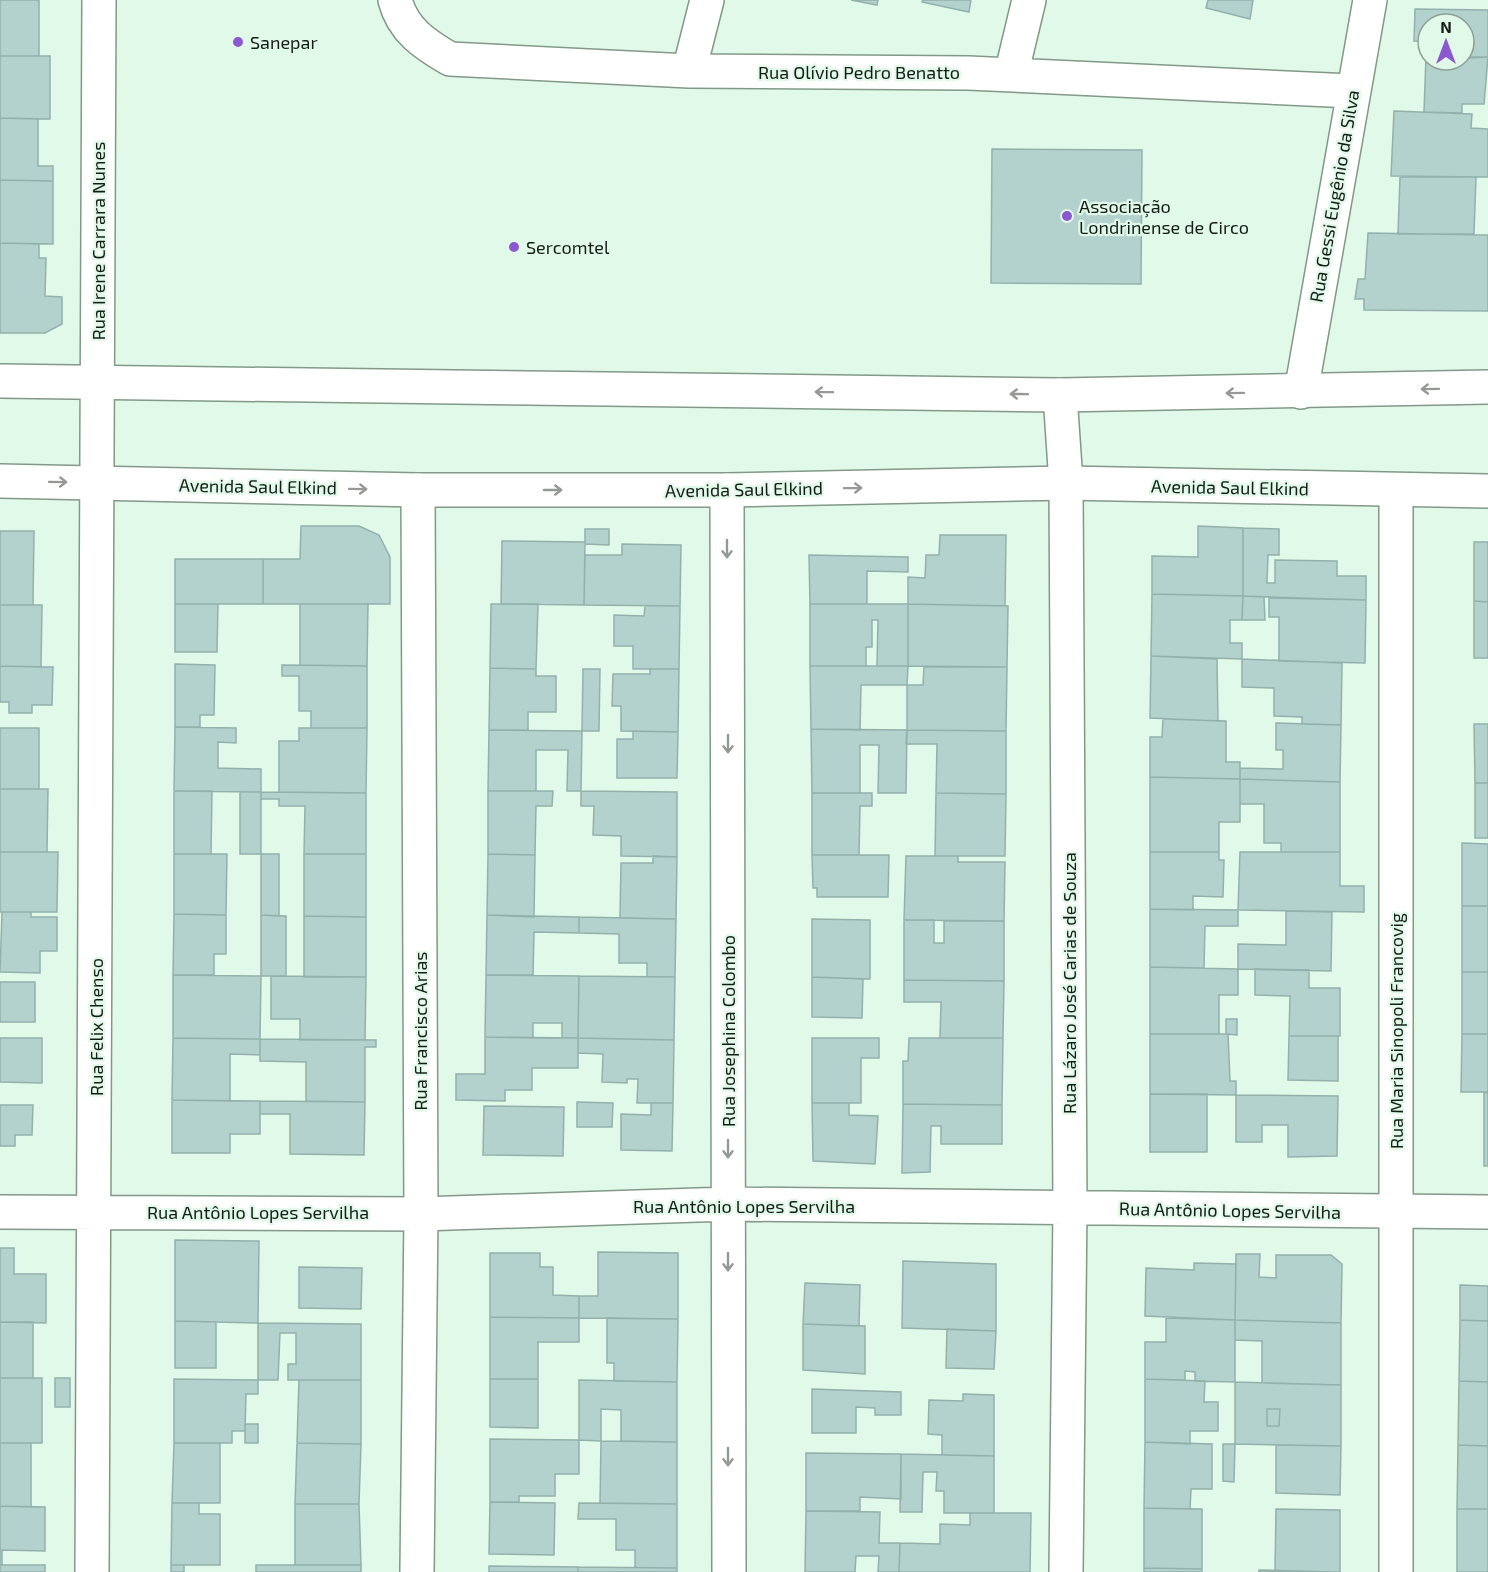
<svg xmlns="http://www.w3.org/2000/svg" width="1488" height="1572" font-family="'Exo 2',sans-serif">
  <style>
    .building { fill: #b3d2cd; stroke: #93b1ac; stroke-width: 1.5 }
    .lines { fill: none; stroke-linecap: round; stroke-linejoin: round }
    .street-casing { stroke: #829888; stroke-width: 36 }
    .secondary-casing { stroke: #829888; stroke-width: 36 }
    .street { stroke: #fff; stroke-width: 33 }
    .secondary { stroke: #fff; stroke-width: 33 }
    .oneway { stroke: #959996 }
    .poi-dot { fill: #8b58d0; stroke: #e1f9e8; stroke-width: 2 }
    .labels { text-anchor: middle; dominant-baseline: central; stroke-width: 4.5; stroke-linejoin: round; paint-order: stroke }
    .poi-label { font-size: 18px; fill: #141c16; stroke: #e1f9e8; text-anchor: start }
    .street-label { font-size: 18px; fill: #141c16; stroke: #e1f9e8 }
  </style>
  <rect width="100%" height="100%" fill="#e1f9e8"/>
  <path class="building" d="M0,0H39V56H0Z
    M851,0H878L877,5Z
    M923,0H971L969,12L922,2Z
    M1208,0H1253L1250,19L1206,8Z
    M1415,9L1488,10V57H1464V24H1428V42L1414,41Z
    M0,56H50V119L0,118Z
    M1426,56H1428V60L1488,57L1484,104H1462V113L1424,112Z
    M1394,111L1472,114L1471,128L1488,129V177L1391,176Z
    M0,118L38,119V166H53V181L0,180Z
    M992,149L1142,150L1141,284L991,283Z
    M1400,177H1476L1474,234H1398Z
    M0,180L53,181V244L0,243Z
    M1368,233L1488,235V311L1364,310V299H1355L1358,279H1365Z
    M0,243L39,244V258H46L45,296L62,297V324L45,333H0Z
    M301,526H359L379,535L390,557V604H263V559H300Z
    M1198,526L1243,528V596L1152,594V556L1198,557Z
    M1243,528L1279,529V555H1268L1267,583H1275V560L1337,561V576H1366V600L1243,596Z
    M585,529H609V545L585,544Z
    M0,531H34L33,605H0Z
    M940,535H1006L1005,606L908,604V577L925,578L926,555H939Z
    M502,541L585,542L584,605L501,604Z
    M1474,542H1488V602L1474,601Z
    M622,544L681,545L680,606L584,605L585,555H622Z
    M809,555L908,557V572L867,571V604H810Z
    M175,559H263V604H175Z
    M1152,594L1243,596L1242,620H1230V643H1242V659L1151,656Z
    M1243,596L1264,597L1265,620H1242Z
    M1269,598L1366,600L1365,663L1279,661V617H1269Z
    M1474,601L1488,602V658H1474Z
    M175,604H218L217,652H175Z
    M300,604H368L367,666L300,665Z
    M491,604H538L536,669L490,668Z
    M810,604H908V666H877L878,620H872V647H866V666H810Z
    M908,604L1008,606L1007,667L908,666Z
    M0,605H42L41,667L0,666Z
    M645,606H680L679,669H633V646H614V615L644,616Z
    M1151,656L1217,659L1218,721L1150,718Z
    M1242,659L1342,663L1341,725L1302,724V717L1274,716V688L1242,687Z
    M175,664L215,665L214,715H200V727H175Z
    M282,665L367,666V728H311V711H299V676H282Z
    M0,666L53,667L52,705H32V713H9V702H0Z
    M810,666H908L907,685H861L860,730L811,729Z
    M924,667H1007L1006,731L907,730V685H923Z
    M490,668L536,669V676H556V712H528V730H489Z
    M583,669H600L599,731H582Z
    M650,669H679L678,732L621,731V706H612L613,674H650Z
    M1163,719L1226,721V762H1240V779L1150,777V737H1162Z
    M1276,723L1341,725L1340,782L1240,779V768L1283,769V750H1276Z
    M1474,724H1488V783H1475Z
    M175,727L236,728V743L218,742V768L261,769V792L174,791Z
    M0,728H39V789H0Z
    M299,728H367L366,793L279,792V741H299Z
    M811,729L907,730L906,793H878L879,745H860V793H812Z
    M489,730L582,731L581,791H567L568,750H536V791H488Z
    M907,730L1006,731V794L936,793L937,744H906Z
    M633,731L678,732L677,778H617V739H633Z
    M1150,777L1240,779V822H1219V852H1150Z
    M1240,779L1340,782V852H1281V843H1264V804H1240Z
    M1475,783H1488V838H1475Z
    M0,789H48L47,852H0Z
    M174,791H212L211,854H174Z
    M488,791H553L552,806H536L535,855L488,854Z
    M581,791L677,792V857L621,856V836L593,835L594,806H581Z
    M240,792H261V854H240Z
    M261,792L366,793V854H304L305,806H279V799H261Z
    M812,793H872V806H860L859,855H812Z
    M936,793L1006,794L1005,856H935Z
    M1462,843L1488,844V906H1462Z
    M0,852H58L57,912H0Z
    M1150,852H1219V860H1224L1223,897L1193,896V910L1150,909Z
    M1240,852H1340V886H1364V912L1238,910Z
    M174,854H227L226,915L174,914Z
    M261,854H279V916L261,915Z
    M304,854H366V917L304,916Z
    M488,854L535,855L534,917L487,915Z
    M812,855H889L888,897H817V888H813Z
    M653,856L677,857L676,919L620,918L621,863H653Z
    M906,856H958V862H1005L1004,921L904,920Z
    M1462,906H1488V972H1462Z
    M1150,909L1238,910V926H1205L1204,968L1150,967Z
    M1286,911L1332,912L1331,971L1238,969V944L1286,945Z
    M2,912H31V917H57V951H40V973L0,972Z
    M174,914L226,915V954H214V975H173Z
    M261,915L286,916V976H261Z
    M487,915L579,917V933L534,932L533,975H486Z
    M304,916L366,917V977H304Z
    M579,917L676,919L675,977H647V963H619V934L579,933Z
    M812,919L870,920V979L812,977Z
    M904,920H934V943H944V921H1004V981L904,980Z
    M1150,967L1238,969V995H1219V1034H1150Z
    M1255,969L1309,970V988H1340V1036H1289L1290,996L1255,995Z
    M1462,972H1488V1034H1462Z
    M173,975L261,976L260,1039L173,1038Z
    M486,975L579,976L578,1038H562V1023H533V1038L485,1037Z
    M271,976L366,977L365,1040H300V1019H271Z
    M579,976L675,977L674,1040L578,1038Z
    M812,977L863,979L862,1018L812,1017Z
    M904,980L1004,981L1003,1038H940L941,1002H904Z
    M0,982H35V1022H0Z
    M1226,1019H1237V1035L1226,1034Z
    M1150,1034H1228L1230,1081H1236V1095L1150,1094Z
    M1462,1034H1488V1092H1461Z
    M1289,1036H1338V1081L1288,1080Z
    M485,1037L578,1038V1068H532V1090H505V1101L456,1100V1074H485Z
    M0,1038H42V1083L0,1082Z
    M173,1038L260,1039V1055L230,1054V1101L172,1100Z
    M578,1038L674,1040L673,1103H637L638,1079H627V1083L602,1082L603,1054L578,1053Z
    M812,1038H879V1058H861V1103H812Z
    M909,1038H1003L1002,1105L903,1104V1061H908Z
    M260,1039L376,1040V1047H365V1102L306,1101V1062L260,1061Z
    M1484,1092L1488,1093V1166H1484Z
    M1150,1094H1207V1152H1150Z
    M1236,1095L1338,1096L1337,1156L1288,1157V1125H1262V1142H1236Z
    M172,1100L260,1101V1134H230V1153H172Z
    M260,1101L365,1102L364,1155L290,1154V1114H260Z
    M577,1102L613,1103L612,1127H577Z
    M651,1103H673L672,1151L621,1150V1114L651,1115Z
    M812,1103H849V1115L878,1116L875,1164L813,1161Z
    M903,1104L1002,1105V1144H941V1126H931L930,1172L902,1173Z
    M0,1105H33L32,1135H15V1146H0Z
    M484,1106L564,1107L563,1156L483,1155Z
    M175,1240L259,1241L258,1323L175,1321Z
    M0,1248H14V1274H46V1323L0,1322Z
    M598,1252L678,1253V1319L579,1318V1296H598Z
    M490,1253H540V1267H553V1295L579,1296V1318L490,1317Z
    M1236,1254H1260L1259,1277L1276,1278V1255H1331L1342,1264L1341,1323L1235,1320Z
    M903,1261L996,1264V1331L902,1328Z
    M1194,1263L1236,1264L1235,1320L1145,1316L1146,1268L1194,1270Z
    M299,1267L362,1268L361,1309L299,1308Z
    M805,1283L860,1285L859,1326L803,1324Z
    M1460,1285L1488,1286V1321L1460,1320Z
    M490,1317L579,1318V1342H538V1379H490Z
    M607,1318L678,1319L677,1382L614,1381V1363H607Z
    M1166,1318L1235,1320V1382L1195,1381V1372L1185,1371V1380L1145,1379V1342H1166Z
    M1235,1320L1341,1323V1385L1262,1383V1341L1235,1340Z
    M1460,1320L1488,1321V1382L1459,1381Z
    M175,1321L216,1322V1368H175Z
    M0,1322H33V1378H0Z
    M258,1323L361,1324V1380H288V1364H296V1333H280L278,1380H258Z
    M803,1324L865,1326V1374L803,1370Z
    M947,1329L996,1331L994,1369L946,1368Z
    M0,1378H42V1443H0Z
    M55,1378H70V1407H55Z
    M174,1379L258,1380V1394H246L245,1431H232V1443H174Z
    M490,1379H538V1428L490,1427Z
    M1145,1379L1205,1381L1204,1402H1218V1431H1190V1444L1145,1442Z
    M299,1380H361V1444L297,1443Z
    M579,1380L677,1382V1442L621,1441V1410L601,1409V1441L579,1440Z
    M1459,1381L1488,1382V1446L1458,1445Z
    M1235,1382L1341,1385V1446L1235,1444Z
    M812,1389L901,1392V1415H875V1408L856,1407V1433H812Z
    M963,1394L994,1395V1456L942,1455V1435L928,1434L929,1400L963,1401Z
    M1267,1409H1280L1279,1426H1267Z
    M245,1424H258V1443H245Z
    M490,1439L579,1440V1474H555V1496H519V1502H490Z
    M601,1441L677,1442V1504L600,1503Z
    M1145,1442L1212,1444V1489H1191L1190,1509L1144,1508Z
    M0,1443H31V1507L0,1506Z
    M174,1443H220V1503H172Z
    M297,1443L361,1444L359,1504H295Z
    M1223,1444H1235L1234,1482L1223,1481Z
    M1276,1445L1341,1446L1340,1495L1276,1493Z
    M1458,1445L1488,1446V1509H1457Z
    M806,1453L901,1454V1499L860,1497V1511H806Z
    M901,1454L994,1456V1513H944V1491H936L937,1472H923L922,1512H900Z
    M490,1502L555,1503L554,1555L489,1554Z
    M172,1503H199V1514H220V1565H171Z
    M579,1503L677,1504V1568H635V1550H616V1519H578Z
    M295,1504H359L361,1565H295Z
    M0,1506L45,1507V1551L2,1550V1565H0Z
    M1144,1508L1202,1509V1569L1144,1568Z
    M1276,1509L1340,1510V1572L1275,1571Z
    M1457,1509H1488V1572H1457Z
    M806,1511L880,1512L879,1543H900L899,1572H878L879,1556H856L855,1572H805Z
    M970,1513H1031L1030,1572H899L900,1543L940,1544V1524L970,1525Z
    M0,1565H45V1572H0Z
    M171,1565H184V1572H171Z
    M256,1565H361V1572H256Z
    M489,1566L578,1567V1572H489Z
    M578,1567L677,1568V1572H578Z
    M1144,1568L1202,1569V1572H1144Z
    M1259,1570L1333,1572H1259Z"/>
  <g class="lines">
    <defs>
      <path id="street" d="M395,0C403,30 424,44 450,59L689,71L968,73L1352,91
        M689,71L707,0
        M1011,75L1029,0
        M1301,392L1370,0
        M1060,395L1066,483L1070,1208L1066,1572
        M727,490L729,1572
        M1396,490V1572
        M0,1212L421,1214L728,1204L1488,1212
        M92,1572L99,0
        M417,1572L421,1214L418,490"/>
      <path id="secondary" d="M0,381L1060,395L1488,387
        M0,481L418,490H727L1066,483L1488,491"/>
    </defs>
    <use href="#street" class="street-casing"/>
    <use href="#secondary" class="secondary-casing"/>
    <use href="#street" class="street"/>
    <use href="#secondary" class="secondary"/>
  </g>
  <defs><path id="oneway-shaft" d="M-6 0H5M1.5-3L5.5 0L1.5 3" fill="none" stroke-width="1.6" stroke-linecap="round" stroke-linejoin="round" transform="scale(1.5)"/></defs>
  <g class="oneway">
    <use href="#oneway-shaft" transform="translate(1430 389) rotate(179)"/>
    <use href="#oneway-shaft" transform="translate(824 392) rotate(-179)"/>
    <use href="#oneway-shaft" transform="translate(1235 393) rotate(179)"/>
    <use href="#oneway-shaft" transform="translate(1019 394) rotate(-179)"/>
    <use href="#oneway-shaft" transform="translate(58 482) rotate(1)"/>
    <use href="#oneway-shaft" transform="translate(853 488) rotate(-1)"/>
    <use href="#oneway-shaft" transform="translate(358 489) rotate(1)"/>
    <use href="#oneway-shaft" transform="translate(553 490)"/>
    <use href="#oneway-shaft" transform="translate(727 549) rotate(90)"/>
    <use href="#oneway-shaft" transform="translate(728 744) rotate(90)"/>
    <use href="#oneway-shaft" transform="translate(728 1149) rotate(90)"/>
    <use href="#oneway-shaft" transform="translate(728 1262) rotate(90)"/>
    <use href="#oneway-shaft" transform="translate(728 1457) rotate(90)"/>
  </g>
  <g class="poi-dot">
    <circle cx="238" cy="42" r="6"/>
    <circle cx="1067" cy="216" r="6"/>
    <circle cx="514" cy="247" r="6"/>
  </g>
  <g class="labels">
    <g class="poi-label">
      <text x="250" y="42">Sanepar</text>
      <text x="1079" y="206">Associação<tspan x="1079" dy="21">Londrinense de Circo</tspan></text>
      <text x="526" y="247">Sercomtel</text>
    </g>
    <g class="street-label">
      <text x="859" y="72">Rua Olívio Pedro Benatto</text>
      <text transform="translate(1334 196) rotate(-80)">Rua Gessi Eugênio da Silva</text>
      <text transform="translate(98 241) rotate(-90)">Rua Irene Carrara Nunes</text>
      <text transform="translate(258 486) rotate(1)">Avenida Saul Elkind</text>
      <text transform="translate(1230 487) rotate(1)">Avenida Saul Elkind</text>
      <text transform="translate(744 489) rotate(-1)">Avenida Saul Elkind</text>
      <text transform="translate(1069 983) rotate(-90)">Rua Lázaro José Carias de Souza</text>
      <text transform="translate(96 1027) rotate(-90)">Rua Felix Chenso</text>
      <text transform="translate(420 1031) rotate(-90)">Rua Francisco Arias</text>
      <text transform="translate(728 1031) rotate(-90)">Rua Josephina Colombo</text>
      <text transform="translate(1396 1031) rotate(-90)">Rua Maria Sinopoli Francovig</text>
      <text x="744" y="1206">Rua Antônio Lopes Servilha</text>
      <text transform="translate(1230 1210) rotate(1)">Rua Antônio Lopes Servilha</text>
      <text x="258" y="1212">Rua Antônio Lopes Servilha</text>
    </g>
  </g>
  <g transform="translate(1446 42)"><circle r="28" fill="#e1f9e8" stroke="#8fa194" stroke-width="1.5"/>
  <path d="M0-4.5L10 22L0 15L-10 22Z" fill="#8b58d0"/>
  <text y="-9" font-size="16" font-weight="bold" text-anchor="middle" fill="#141c16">N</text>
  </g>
</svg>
